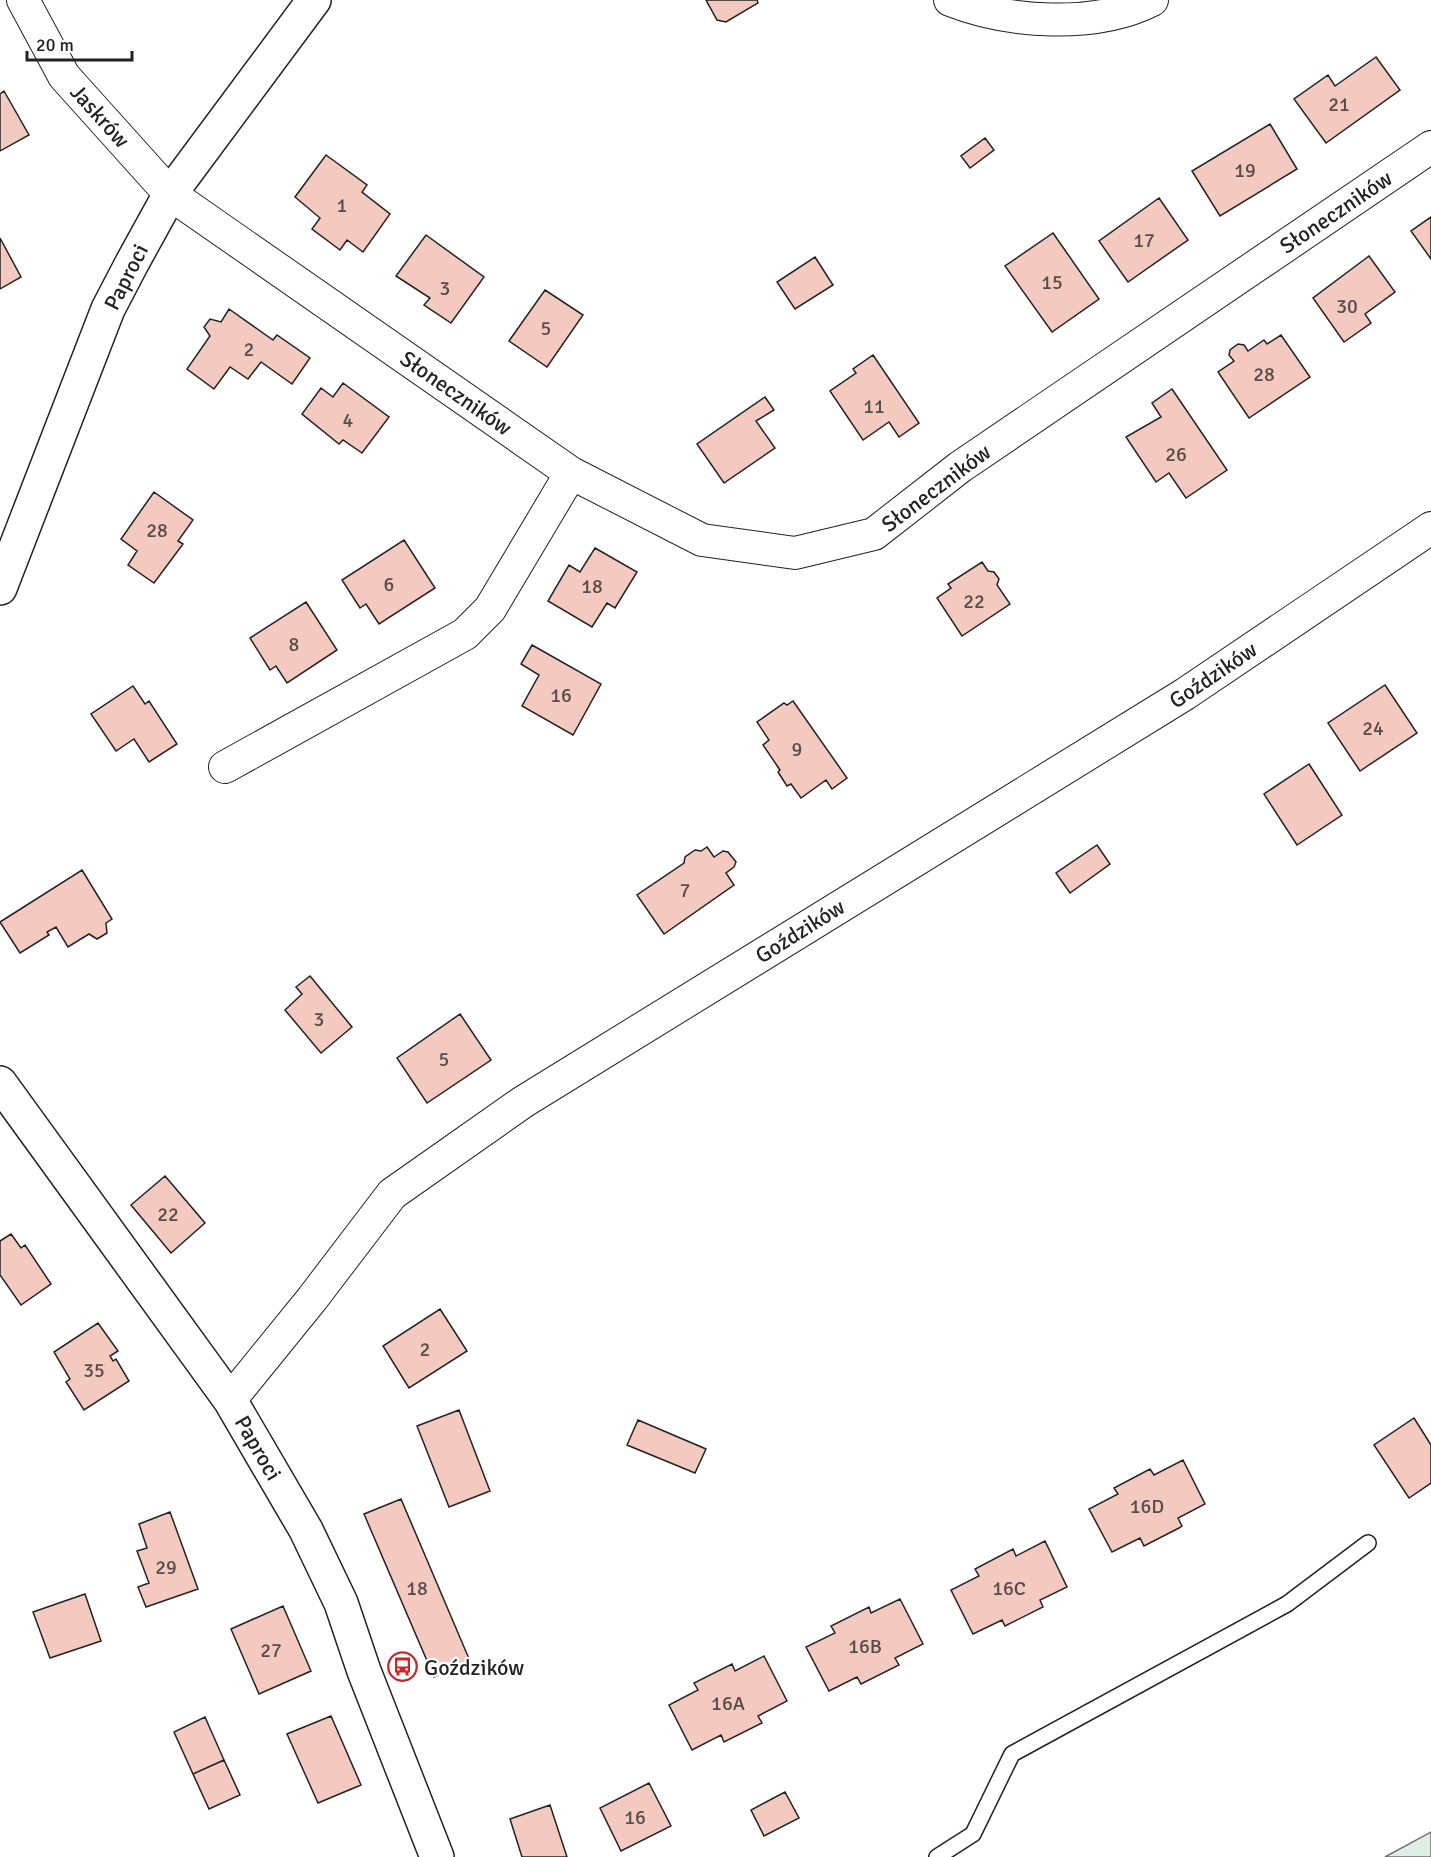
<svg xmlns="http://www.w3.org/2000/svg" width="1431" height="1857" font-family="Signika,sans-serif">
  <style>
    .green { fill: #e0efe3; stroke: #6f6f6f; stroke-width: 1.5 }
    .building { fill: #f3c9c0; stroke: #222; stroke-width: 1.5 }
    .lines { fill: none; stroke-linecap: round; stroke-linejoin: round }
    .service-casing { stroke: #222; stroke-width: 18 }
    .minor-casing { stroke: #222; stroke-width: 34 }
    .tertiary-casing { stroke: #222; stroke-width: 36 }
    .service { stroke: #fff; stroke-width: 15 }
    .minor { stroke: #fff; stroke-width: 32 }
    .tertiary { stroke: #fff; stroke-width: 33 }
    .labels { text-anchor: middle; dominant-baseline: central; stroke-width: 4.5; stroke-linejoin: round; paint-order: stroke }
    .number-label { font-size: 20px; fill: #564c4a }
    .street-label { font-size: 22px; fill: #222; stroke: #fff }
    .poi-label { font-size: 22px; fill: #222; stroke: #fff; text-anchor: start }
  </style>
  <rect width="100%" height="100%" fill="#fff"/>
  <path class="green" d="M1431,1832V1857H1385Z"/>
  <path class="building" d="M706,0H757L758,3L726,22L717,20Z
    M1376,57L1400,90L1326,143L1294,99L1328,75L1335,86Z
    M4,91L29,135L0,151V94Z
    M1270,124L1297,169L1220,216L1192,171Z
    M985,138L994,150L970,168L961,156Z
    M326,155L367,185L362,192L390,214L363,252L347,240L340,250L312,229L320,218L295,197Z
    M1159,198L1188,240L1128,282L1099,241Z
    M1431,217V259L1411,231Z
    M1053,233L1099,299L1052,332L1005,266Z
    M426,235L484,277L451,323L424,305L430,298L396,276Z
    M0,238L21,277L0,289Z
    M1369,256L1395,292L1365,314L1371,323L1344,342L1313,298Z
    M815,257L833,285L795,309L777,282Z
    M545,290L583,315L547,367L509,341Z
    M229,309L273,340L277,335L310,358L292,384L261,362L248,379L230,367L214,389L187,369L210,336L204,327L210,319L221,322Z
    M1281,335L1310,377L1249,418L1218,372L1234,361L1229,355L1230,350L1238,344L1244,345L1248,351L1264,340L1267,344Z
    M873,355L919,423L899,437L889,422L863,440L830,391L856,373L853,369Z
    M343,383L389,417L362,453L343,440L339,444L302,414L321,388L333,397Z
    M1172,389L1227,470L1186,498L1169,473L1156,482L1126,437L1161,417L1152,403Z
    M765,397L774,410L756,421L775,448L724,483L697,444Z
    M154,492L193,520L178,541L183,544L154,583L128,565L137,551L121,539Z
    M404,540L435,588L379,624L366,604L360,608L342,580Z
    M595,548L637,572L615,608L607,603L592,627L548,601L569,565L580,572Z
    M982,562L988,571L994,572L999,579L997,585L1010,604L962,636L937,598L951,588L948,584Z
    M306,602L337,650L287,683L276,666L270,670L250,638Z
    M532,645L601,684L573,735L522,706L539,675L521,664Z
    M1385,685L1417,733L1360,771L1328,723Z
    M133,686L145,704L149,701L177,744L149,762L134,739L116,751L91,714Z
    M793,701L847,778L832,789L826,780L801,798L791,784L787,786L778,772L780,770L763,745L769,740L757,722L784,703L787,705Z
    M1309,764L1342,815L1297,845L1264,794Z
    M1097,845L1110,864L1070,893L1056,873Z
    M707,847L714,857L723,851L728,852L736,862L734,867L726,873L734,885L664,934L637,895L684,863L685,857L695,850L701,851Z
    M82,870L112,919L106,923L107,933L97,939L89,934L68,947L56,927L47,932L49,935L20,953L0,922Z
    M310,976L352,1027L321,1053L285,1010L302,994L296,987Z
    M460,1014L491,1060L427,1103L397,1058Z
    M165,1176L205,1223L171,1253L131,1205Z
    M11,1234L21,1248L25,1245L51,1284L21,1305L0,1275V1241Z
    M440,1309L467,1351L409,1388L383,1346Z
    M98,1323L118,1351L110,1356L113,1361L116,1359L129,1381L84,1410L66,1382L70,1379L54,1352Z
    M459,1410L490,1491L449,1507L417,1426Z
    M1414,1418L1431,1445V1483L1409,1498L1374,1445Z
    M638,1420L706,1449L695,1473L627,1445Z
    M1183,1460L1205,1504L1178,1518L1182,1526L1179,1528L1144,1546L1140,1538L1112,1552L1089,1509L1118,1494L1114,1488L1150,1469L1154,1475Z
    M401,1499L470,1661L434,1677L364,1514Z
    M170,1512L198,1589L146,1607L138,1587L149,1583L137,1551L147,1548L139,1524Z
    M1045,1541L1067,1587L1040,1600L1043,1607L1005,1626L1002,1620L973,1634L951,1590L979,1576L975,1569L1013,1549L1016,1556Z
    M85,1594L101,1641L50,1658L33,1612Z
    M900,1599L923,1644L895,1658L899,1665L861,1684L857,1677L829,1691L806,1647L835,1633L831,1626L869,1607L871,1613Z
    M283,1606L311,1671L259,1694L231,1629Z
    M764,1656L787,1701L758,1716L762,1723L724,1742L721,1735L692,1750L669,1705L698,1690L694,1683L732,1664L735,1671Z
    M331,1716L361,1785L318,1803L287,1734Z
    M205,1717L224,1760L193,1774L174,1732Z
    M224,1760L240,1795L209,1809L193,1774Z
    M649,1783L671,1826L621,1851L600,1808Z
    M785,1792L799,1818L764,1836L751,1810Z
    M550,1805L567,1857H522L510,1819Z"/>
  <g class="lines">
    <defs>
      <path id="service" d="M937,1857L973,1834L1012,1754L1287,1604L1368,1543"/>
      <path id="minor" d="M23,0L64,76L170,194L571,473L702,540L795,553L874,534L960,467L1431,147
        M950,0C1008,23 1095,29 1152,0
        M225,767L465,634L490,609L571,473
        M230,1400L312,1299L392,1194L523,1102L1185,694L1431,528"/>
      <path id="tertiary" d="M0,588L108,309L132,263L170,194L314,0
        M0,1083L230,1400L306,1530L341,1603L364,1671L437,1857"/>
    </defs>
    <use href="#service" class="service-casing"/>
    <use href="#minor" class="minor-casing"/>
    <use href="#tertiary" class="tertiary-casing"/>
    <use href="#service" class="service"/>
    <use href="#minor" class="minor"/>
    <use href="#tertiary" class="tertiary"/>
  </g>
  <defs>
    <symbol id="bus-ring" viewBox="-11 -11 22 22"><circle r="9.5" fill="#fff" stroke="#c62828" stroke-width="1.5"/><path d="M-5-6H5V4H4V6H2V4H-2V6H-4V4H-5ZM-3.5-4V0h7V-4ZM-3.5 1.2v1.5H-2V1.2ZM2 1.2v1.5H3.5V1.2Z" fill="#c62828"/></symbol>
  </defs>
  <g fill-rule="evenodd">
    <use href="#bus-ring" x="386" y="1650" width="33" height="33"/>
  </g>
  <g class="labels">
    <g class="number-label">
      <text x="1339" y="104">21</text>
      <text x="1245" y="170">19</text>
      <text x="342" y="205">1</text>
      <text x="1144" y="240">17</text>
      <text x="1052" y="282">15</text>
      <text x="445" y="288">3</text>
      <text x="1347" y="306">30</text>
      <text x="546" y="328">5</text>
      <text x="249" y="349">2</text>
      <text x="1264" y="374">28</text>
      <text x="874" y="406">11</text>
      <text x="348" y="420">4</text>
      <text x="1176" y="454">26</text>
      <text x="157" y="530">28</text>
      <text x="389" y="584">6</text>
      <text x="592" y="586">18</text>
      <text x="974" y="601">22</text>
      <text x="294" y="644">8</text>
      <text x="561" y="695">16</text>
      <text x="1373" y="728">24</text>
      <text x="797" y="749">9</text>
      <text x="685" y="890">7</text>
      <text x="319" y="1019">3</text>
      <text x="444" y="1059">5</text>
      <text x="168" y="1214">22</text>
      <text x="425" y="1349">2</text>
      <text x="94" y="1370">35</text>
      <text x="1147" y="1506">16D</text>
      <text x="166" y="1567">29</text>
      <text x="417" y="1588">18</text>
      <text x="1009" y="1588">16C</text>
      <text x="865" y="1646">16B</text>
      <text x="271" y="1650">27</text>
      <text x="728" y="1703">16A</text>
      <text x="635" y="1817">16</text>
    </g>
    <g class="street-label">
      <text transform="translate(100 116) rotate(48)">Jaskrów</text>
      <text transform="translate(1336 212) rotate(-34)">Słoneczników</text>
      <text transform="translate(126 277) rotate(-63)">Paproci</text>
      <text transform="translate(456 393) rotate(35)">Słoneczników</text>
      <text transform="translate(936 488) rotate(-37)">Słoneczników</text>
      <text transform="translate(1213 675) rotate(-34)">Goździków</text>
      <text transform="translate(800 931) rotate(-32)">Goździków</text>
      <text transform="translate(258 1448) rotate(60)">Paproci</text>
    </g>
    <g class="poi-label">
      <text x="424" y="1667">Goździków</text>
    </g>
  </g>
  <path d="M27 51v9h105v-9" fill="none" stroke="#222222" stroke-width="3"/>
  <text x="36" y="51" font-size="18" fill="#222222" stroke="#ffffff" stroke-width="4.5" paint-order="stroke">20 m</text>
</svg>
